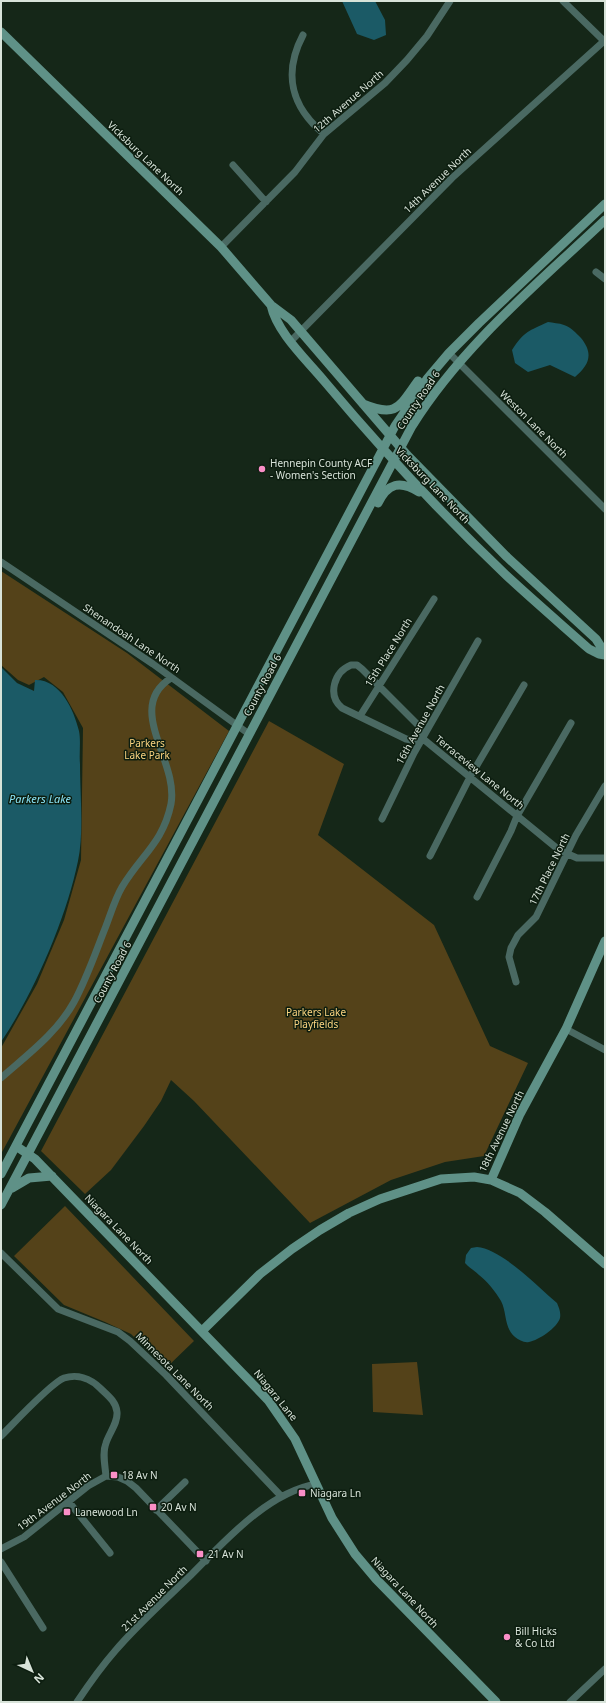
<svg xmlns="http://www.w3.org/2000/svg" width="606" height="1703" font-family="'Noto Sans',sans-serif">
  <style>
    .green { fill: #544219 }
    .water { fill: #1b5a66 }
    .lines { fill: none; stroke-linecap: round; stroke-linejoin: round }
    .street { stroke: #4a6962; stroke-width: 7 }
    .secondary { stroke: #5f9187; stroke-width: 9 }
    .poi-dot { fill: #fa8fc7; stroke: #0c1d0f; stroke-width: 1.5 }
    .labels { text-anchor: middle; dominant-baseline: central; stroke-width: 3; stroke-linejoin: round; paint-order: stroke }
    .street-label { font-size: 10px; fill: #d8e3d9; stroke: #0c1d0f }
    .poi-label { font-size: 10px; fill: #d8e3d9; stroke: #0c1d0f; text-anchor: start }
    .park-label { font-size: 10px; fill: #fbd480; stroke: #0c1d0f }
    .water-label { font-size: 11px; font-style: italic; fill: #8be4f7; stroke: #0c1d0f }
  </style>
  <rect width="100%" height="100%" fill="#152718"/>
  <path class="green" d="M1,571L127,653L229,731L1,1154V1048L37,984L64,920L81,860L83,728L63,692L44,677L29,685L18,680L1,665Z
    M269,721L344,764L318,835L434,925L490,1046L528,1063L484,1156L445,1162L391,1180L310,1223L194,1101L171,1080L161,1101L144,1126L111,1170L85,1194L41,1151Z
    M65,1206L194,1341L166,1368L131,1334L105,1322L64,1305L14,1256Z
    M417,1362L423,1415L373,1412L372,1364Z"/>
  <path class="water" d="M342,1H375L385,20L386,35L374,40L357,34Z
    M548,322C553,323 559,323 564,325C571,327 576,333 581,338C594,354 589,365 575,377L550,365L528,372L515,363L512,350C524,331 529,331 548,322Z
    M1,667L17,683L34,691L35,680C60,679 74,710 79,731C81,741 79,754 80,764C80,794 84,833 78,861C66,919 34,993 1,1042Z
    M477,1247C502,1249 538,1287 557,1303C559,1308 561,1312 560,1318C557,1328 539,1340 529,1342C524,1343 519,1340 515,1337C504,1328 507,1312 501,1301C495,1291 487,1281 479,1275C474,1270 469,1268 465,1263L466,1255L471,1248Z"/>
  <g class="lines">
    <path class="street" d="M563,1L605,42
      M303,35C283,73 291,107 324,134
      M233,165L266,202
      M221,247L295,172L324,134L385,83L407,60L427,36L450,1
      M596,272L605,279
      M291,341L452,178L604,41
      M449,353L605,509
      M1,562L153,664L249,734
      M351,665H357L362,669L419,726L422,731V738L417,741L406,739L342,708C327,695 334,672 351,665Z
      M360,716L434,599
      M422,738L559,850L577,858H605
      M382,819L414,753L478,641
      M430,856L470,777L524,685
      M477,897L511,831L517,816L571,723
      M516,982L509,957L511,948L518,935L536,917L576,835L605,786
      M566,1029L605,1050
      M1,1078C27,1055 57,1033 74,1002C87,978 96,951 106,926C111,913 115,899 122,887C141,855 163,843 171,804C179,761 124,708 171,678
      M1,1253L58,1309L118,1332L130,1341L166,1375L281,1496
      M1,1436C12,1425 52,1382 64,1378C77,1374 90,1378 100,1388C107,1395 116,1401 117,1412C118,1423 109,1433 106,1443C102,1453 105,1465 106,1476
      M69,1502L110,1553
      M156,1510L185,1482
      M1,1549L24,1537L88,1486L106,1476L118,1477L127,1481L136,1488L206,1561
      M1,1562L43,1628
      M77,1702C89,1684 101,1667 115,1651C138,1624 165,1600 191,1575C225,1541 267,1493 316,1484
      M570,1702L605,1669"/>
    <path class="secondary" d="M1,32L221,247L271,305L291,320L407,455L507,557L596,639L605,653
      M271,305C277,333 307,360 325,382C382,450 443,515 507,576C534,601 562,625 589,649L599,654L605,655
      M363,404C397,418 399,407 418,381
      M378,503C388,483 400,480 419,492
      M16,1146L35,1159L268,1400L295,1439L332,1518L355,1554L376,1579L496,1702
      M1,1174L395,426L427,379L449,353L479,323L605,204
      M491,1180L520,1114L566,1029L605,941
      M12,1188L29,1178L52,1176
      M1,1205L412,426C462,346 537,284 605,220
      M202,1331L260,1274L292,1249L320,1230L349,1213L380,1199L441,1179L474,1177L491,1180L520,1193L545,1212L605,1264"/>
  </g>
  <g class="poi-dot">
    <circle cx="262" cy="469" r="4"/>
    <rect x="110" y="1471" width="8" height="8" rx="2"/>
    <rect x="298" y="1489" width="8" height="8" rx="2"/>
    <rect x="149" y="1503" width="8" height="8" rx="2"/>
    <rect x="63" y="1508" width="8" height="8" rx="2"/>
    <rect x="196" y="1550" width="8" height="8" rx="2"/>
    <circle cx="507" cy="1637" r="4"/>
  </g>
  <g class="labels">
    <g class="street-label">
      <text transform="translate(348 101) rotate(-41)">12th Avenue North</text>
      <text transform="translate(146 158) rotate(44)">Vicksburg Lane North</text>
      <text transform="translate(437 180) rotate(-44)">14th Avenue North</text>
      <text transform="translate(418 400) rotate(-56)">County Road 6</text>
      <text transform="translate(534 424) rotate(45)">Weston Lane North</text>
      <text transform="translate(433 485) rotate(46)">Vicksburg Lane North</text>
      <text transform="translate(132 638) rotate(34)">Shenandoah Lane North</text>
      <text transform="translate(388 652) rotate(-58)">15th Place North</text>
      <text transform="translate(262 685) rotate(-62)">County Road 6</text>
      <text transform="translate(420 724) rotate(-61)">16th Avenue North</text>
      <text transform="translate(480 772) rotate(39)">Terraceview Lane North</text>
      <text transform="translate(549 869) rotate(-64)">17th Place North</text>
      <text transform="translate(112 972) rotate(-62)">County Road 6</text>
      <text transform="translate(501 1131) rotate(-64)">18th Avenue North</text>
      <text transform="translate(119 1229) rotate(46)">Niagara Lane North</text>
      <text transform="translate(175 1371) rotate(45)">Minnesota Lane North</text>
      <text transform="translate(276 1395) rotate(51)">Niagara Lane</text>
      <text transform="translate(54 1501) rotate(-37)">19th Avenue North</text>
      <text transform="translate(405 1592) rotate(47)">Niagara Lane North</text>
      <text transform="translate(154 1598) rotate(-45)">21st Avenue North</text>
    </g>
    <g class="poi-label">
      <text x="270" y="463">Hennepin County ACF<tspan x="270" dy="12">- Women's Section</tspan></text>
      <text x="122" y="1475">18 Av N</text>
      <text x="310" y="1493">Niagara Ln</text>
      <text x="161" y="1507">20 Av N</text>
      <text x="75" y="1512">Lanewood Ln</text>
      <text x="208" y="1554">21 Av N</text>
      <text x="515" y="1631">Bill Hicks<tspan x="515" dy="12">&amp; Co Ltd</tspan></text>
    </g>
    <g class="park-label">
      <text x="147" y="743">Parkers<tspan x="147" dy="12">Lake Park</tspan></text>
      <text x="316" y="1012">Parkers Lake<tspan x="316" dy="12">Playfields</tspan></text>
    </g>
    <g class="water-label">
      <text x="40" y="798">Parkers Lake</text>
    </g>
  </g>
  <rect width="606" height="1703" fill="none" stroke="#d8e3d9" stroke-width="4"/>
  <g transform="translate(32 1671) rotate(136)" stroke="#0c1d0f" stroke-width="3" paint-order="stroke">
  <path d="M0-3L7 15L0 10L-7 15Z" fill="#d8e3d9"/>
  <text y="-6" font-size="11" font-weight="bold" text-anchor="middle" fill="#d8e3d9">N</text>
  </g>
</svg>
